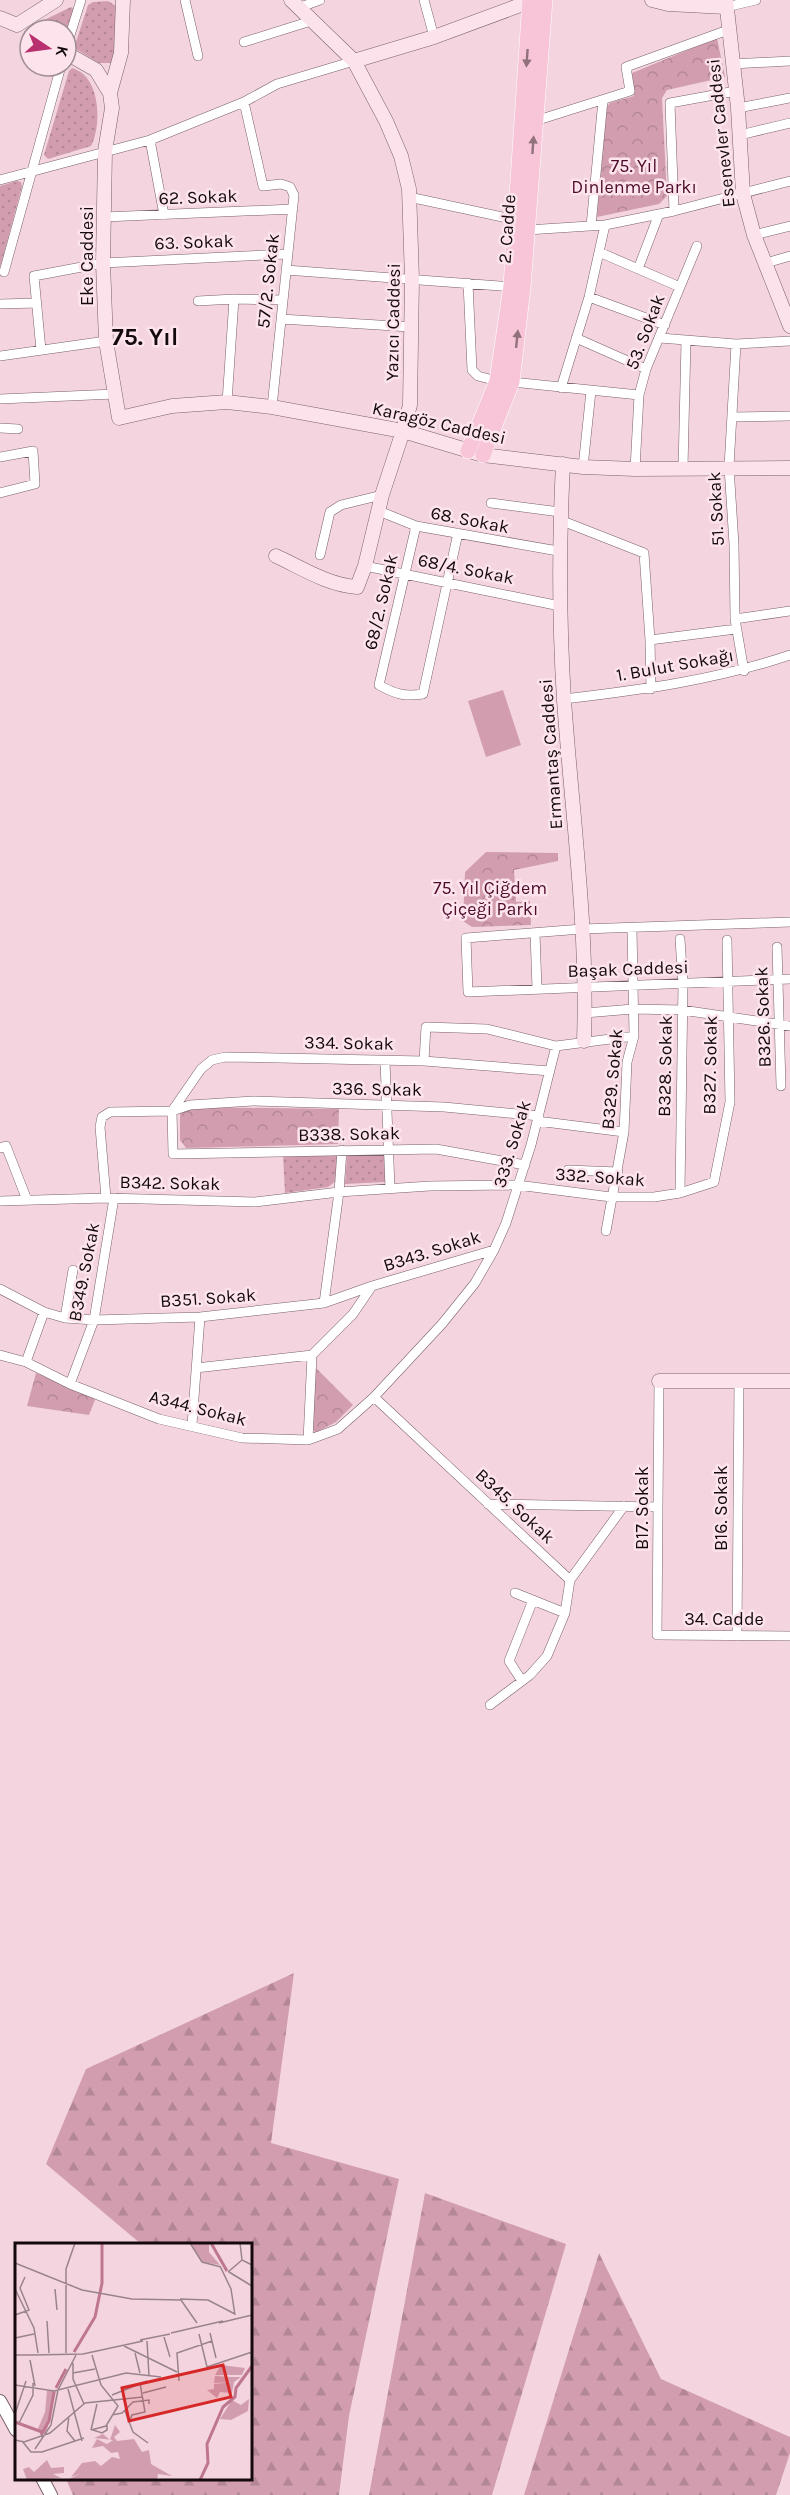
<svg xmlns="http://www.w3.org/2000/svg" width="790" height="2495" font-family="Karla,sans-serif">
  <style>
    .grass { fill: url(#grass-dots) }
    .forest { fill: url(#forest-firs) }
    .park { fill: url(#park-crowns) }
    .garden { fill: #d29eaf }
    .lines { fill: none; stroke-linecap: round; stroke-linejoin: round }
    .minor-casing { stroke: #7a6069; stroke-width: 10 }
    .tertiary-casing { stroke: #7a6069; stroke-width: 14 }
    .secondary-casing { stroke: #7a6069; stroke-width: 15 }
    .primary-casing { stroke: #fff; stroke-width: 16 }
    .minor { stroke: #fff; stroke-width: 9 }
    .tertiary { stroke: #fff; stroke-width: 12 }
    .secondary { stroke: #fbe2eb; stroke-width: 14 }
    .primary { stroke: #f7c5d7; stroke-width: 15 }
    .oneway { fill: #91717c }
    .labels { text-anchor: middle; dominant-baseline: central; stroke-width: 5; stroke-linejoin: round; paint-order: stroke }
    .street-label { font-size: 18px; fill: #140a0d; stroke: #fde4ec }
    .park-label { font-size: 18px; fill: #4d0c2b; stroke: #fde4ec }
    .district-label { font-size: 24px; font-weight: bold; fill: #140a0d; stroke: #fde4ec }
    .inset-river { fill: none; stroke: #bf7791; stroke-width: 3 }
    .inset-road { fill: none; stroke: #9a848b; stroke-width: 1.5 }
    .view { fill: #d62828; fill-opacity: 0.15; stroke: #d62828; stroke-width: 3 }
    .inset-edge { fill: none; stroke: #140a0d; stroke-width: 3 }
  </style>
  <defs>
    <pattern id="grass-dots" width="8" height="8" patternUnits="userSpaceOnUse" patternTransform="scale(1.5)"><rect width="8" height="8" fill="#d29eaf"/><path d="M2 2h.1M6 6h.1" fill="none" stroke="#b38795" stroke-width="1.8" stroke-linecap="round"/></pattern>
    <pattern id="forest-firs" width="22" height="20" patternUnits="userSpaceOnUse" patternTransform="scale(1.5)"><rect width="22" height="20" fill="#d29eaf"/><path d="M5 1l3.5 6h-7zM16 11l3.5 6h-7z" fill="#b38795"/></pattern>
    <pattern id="park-crowns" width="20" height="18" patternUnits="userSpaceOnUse" patternTransform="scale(1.5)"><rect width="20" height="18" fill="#d29eaf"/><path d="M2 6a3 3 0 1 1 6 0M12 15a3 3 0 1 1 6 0" fill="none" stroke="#b38795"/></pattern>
  </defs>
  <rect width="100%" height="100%" fill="#f4d5df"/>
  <path class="grass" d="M108,1L116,6L115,58L112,63H99L74,48L88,5L93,2Z
    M71,7L74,9L66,31L37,29L40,22Z
    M72,68C101,76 102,125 91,146L48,159L44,155L69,71Z
    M17,181L21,182L22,186L0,268V186Z
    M283,1155L337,1156L336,1181L328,1187L285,1193Z
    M347,1156H385V1182L345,1184Z"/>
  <path class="forest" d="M294,1973L271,2143L399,2179L349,2416L339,2495H73L66,2479L250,2478V2244H141L46,2164L86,2069Z
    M425,2193L566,2244L492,2495H369Z
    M599,2253L661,2379L790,2437V2453L776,2495H524Z"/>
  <path class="park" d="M717,38L725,77L667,90L662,98L667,196L659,204L597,217L605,109L610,103L634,96L632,73Z
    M486,852L558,853V861L514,870L516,902L530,901L531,925L472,927L463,921L465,872Z
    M188,1107L339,1109L338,1144L186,1148L180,1140V1112Z
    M316,1368L353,1405L336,1422L315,1433L311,1424Z
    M36,1373L93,1396L95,1400L89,1415L27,1406Z"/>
  <path class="garden" d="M503,690L521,745L486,757L468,701Z"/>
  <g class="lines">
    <defs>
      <path id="minor" d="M185,0L198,56
        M424,0L434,37
        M726,7L756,0
        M298,8L320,0
        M244,42L311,21
        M66,48L81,0
        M732,64L790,61
        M244,102L263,186L281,184L290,187L294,195L272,407
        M738,108L790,98
        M535,121L630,91L626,67L728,30
        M740,135L790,123
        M150,140L164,215
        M0,180L150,140L244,102L277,84L354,61
        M409,197L516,220
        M674,211L670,103L736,91
        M104,217L293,209
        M591,226L603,100
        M527,230L605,225L674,211L790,181
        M754,235L790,226
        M599,252L680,287
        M766,263L790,256
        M638,269L659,214
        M286,270L514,287
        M4,272L61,66
        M468,283L472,370L478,376L497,381
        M589,297L665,325
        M198,301L234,299L283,300
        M0,304L37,303
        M281,319L411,327
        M576,338L646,369
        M660,338L736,344L790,341
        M736,344L729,467L734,544L735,619L744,671
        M41,350L34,276L103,263L287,254
        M0,356L106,341
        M512,382L639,395
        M561,388L589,297L605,225
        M0,399L115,394
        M227,402L234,299
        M732,417L790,416
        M0,428L18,429
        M0,457L33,451L35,484L0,493
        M583,467L591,391
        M683,468L686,341
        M635,469L639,395L646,369L697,246
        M491,503L560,512
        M379,511L416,526L558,551
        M560,520L644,553L650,640
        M416,526L379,685C395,694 405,697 423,694L458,533
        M320,555L330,512L341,505L382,495
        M365,566L560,606
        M735,619L790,611
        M651,689L650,640L736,629
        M564,699C641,690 716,680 790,655
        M790,922L582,929L466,938L468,992L790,979
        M535,933L537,989
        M680,939L683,984L680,1193
        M777,947L781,1086
        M585,1013L633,1009L682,1010L790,1026
        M385,1061L390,1188
        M424,1061L426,1027L487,1029L556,1046L634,1036
        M537,1121L624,1132
        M0,1148L6,1146L27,1200
        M525,1165L436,1149L173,1154L172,1111L201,1069L212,1060L225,1057L424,1061L550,1071
        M568,1170L618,1172
        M106,1198L100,1127L102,1117L110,1112L172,1111L190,1105L253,1101L444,1107L539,1116
        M0,1201L106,1198L255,1202L339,1192L430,1186L517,1185L611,1197H654L680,1193L714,1182L730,1102L727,940
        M606,1231L624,1132L627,1062L634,1036L632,928
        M0,1289L44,1312L65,1318L94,1320L200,1317L324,1303L372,1286
        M324,1303L339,1192L342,1150
        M65,1318L73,1270
        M0,1355L26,1362L70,1384L159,1419L242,1438L308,1440L338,1429L374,1397L442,1324L475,1283L494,1250L506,1223L531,1145L556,1046
        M26,1362L44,1312
        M196,1368L312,1355L353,1314L372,1286L494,1250
        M659,1381L657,1635L790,1636
        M70,1384L94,1320L114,1198
        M374,1397L570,1580L565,1613L515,1593
        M192,1425L200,1317
        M308,1440L312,1355
        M488,1504L658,1507
        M570,1580L624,1506
        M737,1636L739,1381
        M522,1681L509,1661L533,1600
        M490,1705L530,1675L547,1656L565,1613"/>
      <path id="tertiary" d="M0,2401L16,2430
        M42,2478L51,2495"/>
      <path id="secondary" d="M652,0L668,4L726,7
        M726,0L738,108L743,194L754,235L790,326
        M0,18L17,25L56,0
        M66,53L96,70L110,93L112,108L105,151L103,263L106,341L119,418L172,406L227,402L272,407L403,431L483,455L583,467L635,469L790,468
        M354,61L434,37L534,0
        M110,93L121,53L123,0
        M563,464C559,543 559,621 564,700C572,814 588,927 584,1041
        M276,556C302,568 328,585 357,587L365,566L382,495L403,431L410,405L412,279L409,189L401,156L386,121L354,61L291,0
        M659,1381H790"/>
      <path id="primary" d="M468,451L497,381L511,286L530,0
        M483,455L512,382L523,287L545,0"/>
    </defs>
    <use href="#minor" class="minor-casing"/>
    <use href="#tertiary" class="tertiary-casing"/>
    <use href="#secondary" class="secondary-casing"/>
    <use href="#primary" class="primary-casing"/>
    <use href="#minor" class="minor"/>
    <use href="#tertiary" class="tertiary"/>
    <use href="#secondary" class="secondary"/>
    <use href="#primary" class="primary"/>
  </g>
  <defs><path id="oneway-solid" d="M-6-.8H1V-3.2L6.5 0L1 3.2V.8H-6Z" transform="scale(1.5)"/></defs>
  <g class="oneway">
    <use href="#oneway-solid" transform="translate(527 58) rotate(94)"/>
    <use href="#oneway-solid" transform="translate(533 145) rotate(-86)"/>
    <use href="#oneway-solid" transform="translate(517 339) rotate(-84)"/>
  </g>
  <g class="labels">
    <g class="street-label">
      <text transform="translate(721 133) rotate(-96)">Esenevler Caddesi</text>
      <text transform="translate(198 197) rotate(-2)">62. Sokak</text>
      <text transform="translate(507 229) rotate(-86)">2. Cadde</text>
      <text transform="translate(194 242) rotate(-2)">63. Sokak</text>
      <text transform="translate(87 256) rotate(-90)">Eke Caddesi</text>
      <text transform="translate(268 281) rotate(-84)">57/2. Sokak</text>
      <text transform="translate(393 322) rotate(-89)">Yazıcı Caddesi</text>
      <text transform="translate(645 332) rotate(-69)">53. Sokak</text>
      <text transform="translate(439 423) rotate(13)">Karagöz Caddesi</text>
      <text transform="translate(716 509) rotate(-93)">51. Sokak</text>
      <text transform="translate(470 520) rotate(11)">68. Sokak</text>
      <text transform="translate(466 569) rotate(11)">68/4. Sokak</text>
      <text transform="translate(381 602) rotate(-77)">68/2. Sokak</text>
      <text transform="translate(675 665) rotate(-10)">1. Bulut Sokağı</text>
      <text transform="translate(551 754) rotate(-94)">Ermantaş Caddesi</text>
      <text transform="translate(628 969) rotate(-2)">Başak Caddesi</text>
      <text transform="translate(763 1017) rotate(-92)">B326. Sokak</text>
      <text transform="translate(349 1043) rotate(1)">334. Sokak</text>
      <text transform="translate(710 1065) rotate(-89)">B327. Sokak</text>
      <text transform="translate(665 1066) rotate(-89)">B328. Sokak</text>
      <text transform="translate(612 1079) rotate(-85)">B329. Sokak</text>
      <text transform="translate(377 1089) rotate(1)">336. Sokak</text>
      <text transform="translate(349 1134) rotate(-1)">B338. Sokak</text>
      <text transform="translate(512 1144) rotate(-73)">333. Sokak</text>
      <text transform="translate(600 1177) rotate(4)">332. Sokak</text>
      <text transform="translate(170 1183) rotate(1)">B342. Sokak</text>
      <text transform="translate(432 1251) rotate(-17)">B343. Sokak</text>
      <text transform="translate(84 1272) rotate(-79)">B349. Sokak</text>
      <text transform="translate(208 1298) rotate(-4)">B351. Sokak</text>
      <text transform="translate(198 1408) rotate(14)">A344. Sokak</text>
      <text transform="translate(515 1506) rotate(43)">B345. Sokak</text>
      <text transform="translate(642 1508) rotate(-90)">B17. Sokak</text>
      <text transform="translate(721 1508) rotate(-90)">B16. Sokak</text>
      <text x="724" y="1619">34. Cadde</text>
    </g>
    <g class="park-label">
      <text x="634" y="166">75. Yıl<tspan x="634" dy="21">Dinlenme Parkı</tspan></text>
      <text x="490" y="888">75. Yıl Çiğdem<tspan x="490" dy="21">Çiçeği Parkı</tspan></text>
    </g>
    <g class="district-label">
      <text x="145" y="337">75. Yıl</text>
    </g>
  </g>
  <g transform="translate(15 2243)">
    <rect width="237" height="237" fill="#f4d5df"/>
    <path d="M206,122L230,125L227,132H200ZM200,133L216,134H226L219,139L217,150L205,149L202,155L192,147L199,146V141L218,139L199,140ZM234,156L233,168L216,177L205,176L217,157L226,162ZM100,182L105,189L99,194L102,198L119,196L127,209L134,207L136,221L157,233L143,231L142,237H52L65,231L56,234L67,220L80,218L86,223L97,214L105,216L103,209L96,210L88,203L77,205L82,196L92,201L98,197L79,195L88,191L95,197ZM32,217L36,225L49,224V230L38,231L46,235L12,237L8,226L14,224L19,229Z" fill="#d29eaf"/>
    <path d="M175,0H194V9L205,22L188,19ZM32,148H41L31,191H27L33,180L27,189L22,188L30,169Z" fill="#d29eaf"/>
    <path class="inset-river" d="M196,0L212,28M59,109L80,74L87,40V0M41,145L51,126M0,179L27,189M26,192L34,178L39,149M185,237L193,220L192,201L208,164L220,154L221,145L237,123"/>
    <path class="inset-road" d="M175,0L187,19L206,24M225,0L227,17L237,22M0,20L67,47L117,56L166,57L182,80M205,23L216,46L220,72M213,29L227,17M214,29L237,43M51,40V110M51,40V26L60,0M0,46L19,85L23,110M40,46L42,67M165,56L193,57L220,71M0,72L14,67L5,45L10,34M32,78L34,110M204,80L237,72M156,90L208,78M195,90L201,115M184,91L192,124L237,109M149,94L155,114M0,95L19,91M125,97L155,91M132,98L134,133M109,103L162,129M120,110L125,130M0,112H20M17,112L68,111L128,98M15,117L20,143M58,120V136L69,161M58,130L80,126M164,138L162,110L197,98M0,142L39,148L111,130L146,134M53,146L67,198M43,147L61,112M128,150L151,144M97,152L132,138M110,168L118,189L133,200M0,171L11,138M97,172L107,170L118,159L134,157V161M54,173L52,188L60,198M115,177L117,172L130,169L125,140M4,180L18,152V140M76,187L91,183L103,163L86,142L77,112M76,187L82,161M78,187L87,190L92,187V181M0,197L9,199L35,190L70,160L128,154M7,198L16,209H27L69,195M20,206L36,182L43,147"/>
    <path class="view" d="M208,122L216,154L114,178L107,145Z"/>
    <rect width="237" height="237" class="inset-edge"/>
  </g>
  <g transform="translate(48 48) rotate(103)"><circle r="28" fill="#fde4ec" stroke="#a08d93" stroke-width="1.5"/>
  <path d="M0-4.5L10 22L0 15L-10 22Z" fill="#b8306f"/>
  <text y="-9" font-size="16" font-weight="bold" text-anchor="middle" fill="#140a0d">K</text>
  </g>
</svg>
